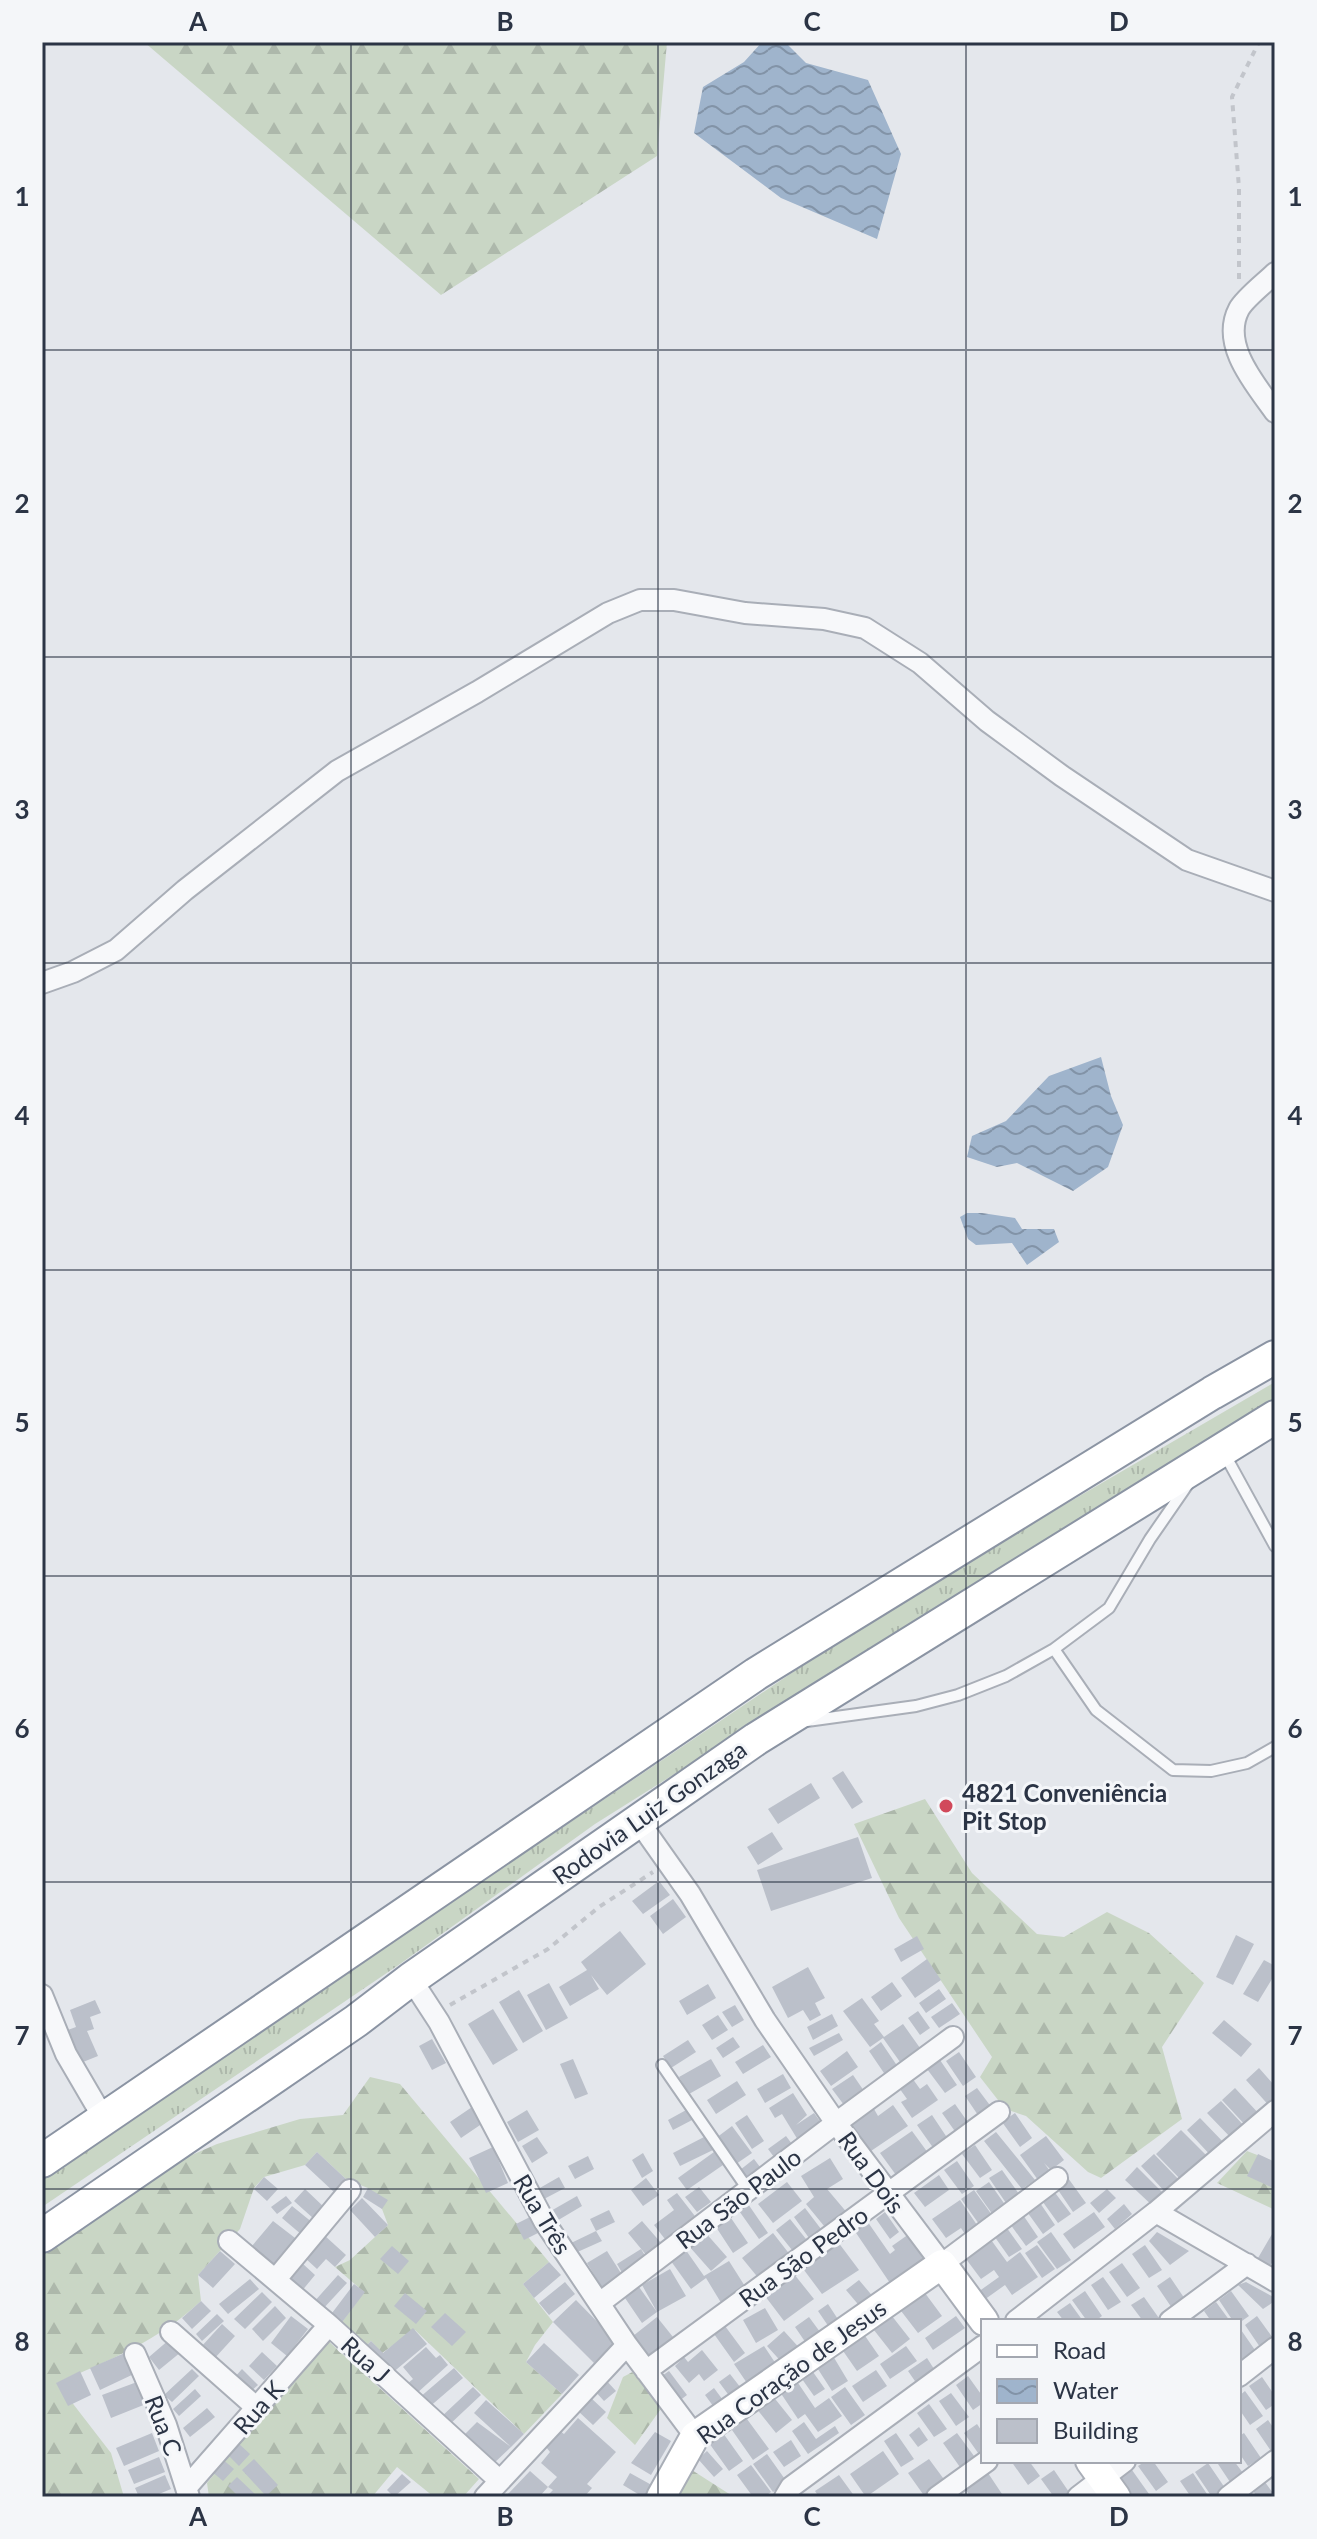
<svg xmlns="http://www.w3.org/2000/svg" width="1317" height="2539" font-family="Lato,sans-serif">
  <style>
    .grass { fill: url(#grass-tufts) }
    .forest { fill: url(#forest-firs) }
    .water { fill: url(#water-waves) }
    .building { fill: #bbc0ca }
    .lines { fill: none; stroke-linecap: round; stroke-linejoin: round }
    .service-casing { stroke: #a9aeb7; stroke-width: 14 }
    .minor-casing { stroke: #a9aeb7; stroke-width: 24 }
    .secondary-casing { stroke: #a9aeb7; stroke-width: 32 }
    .trunk-casing { stroke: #8b94a3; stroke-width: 36 }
    .path { stroke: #c2c5cb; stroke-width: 4; stroke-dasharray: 6 6; stroke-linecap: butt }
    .service { stroke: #f7f8fa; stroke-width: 10 }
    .minor { stroke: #f7f8fa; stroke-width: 20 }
    .secondary { stroke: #fff; stroke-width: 28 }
    .trunk { stroke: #fff; stroke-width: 32 }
    .grid { fill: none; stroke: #2b3445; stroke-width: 2; stroke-opacity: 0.55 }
    .poi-dot { fill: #d1495b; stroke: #f4f6f9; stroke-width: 3 }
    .labels { text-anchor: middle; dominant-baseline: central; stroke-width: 6; stroke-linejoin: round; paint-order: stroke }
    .poi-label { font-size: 24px; font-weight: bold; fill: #2b3445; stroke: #f4f6f9; text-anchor: start }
    .street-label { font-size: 24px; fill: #2b3445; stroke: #f4f6f9 }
    .neatline { fill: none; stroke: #2b3445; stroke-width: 3 }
    .grid-label { font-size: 26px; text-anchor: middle; font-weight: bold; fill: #2b3445 }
  </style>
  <defs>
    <pattern id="grass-tufts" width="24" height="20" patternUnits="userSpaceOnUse" patternTransform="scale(2)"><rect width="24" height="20" fill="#c9d6c5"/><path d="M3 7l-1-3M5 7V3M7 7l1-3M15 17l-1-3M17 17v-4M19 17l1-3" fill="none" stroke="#adb8ab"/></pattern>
    <pattern id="forest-firs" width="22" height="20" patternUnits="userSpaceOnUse" patternTransform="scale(2)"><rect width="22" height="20" fill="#c9d6c5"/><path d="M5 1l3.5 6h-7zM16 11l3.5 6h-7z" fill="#adb8ab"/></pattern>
    <pattern id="water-waves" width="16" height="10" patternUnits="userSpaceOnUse" patternTransform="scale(2)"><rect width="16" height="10" fill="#9fb4cc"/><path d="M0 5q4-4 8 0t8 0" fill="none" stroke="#8293a7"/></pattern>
  </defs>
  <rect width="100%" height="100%" fill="#e4e7ec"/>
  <path class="grass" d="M1275,1382V1403L1072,1524L595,1824L400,1964L42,2207V2178L891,1606Z"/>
  <path class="forest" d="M144,42H667L657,156L441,295Z
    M925,1799L972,1873L1037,1934L1064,1937L1107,1912L1149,1933L1204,1983L1162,2047L1182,2119L1101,2178L1088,2172L1026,2116L1005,2109L980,2077L992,2057L899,1918L854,1824Z
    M370,2077L400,2084L549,2262L523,2284L553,2322L535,2345L526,2362L562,2394L524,2434L415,2330L382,2353L371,2341L364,2348L340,2325L364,2292L335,2267L350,2260L388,2225L382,2209L368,2188L347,2180L317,2152L305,2165L264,2177L254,2188L240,2229L198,2275L201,2301C160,2340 108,2361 57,2383L111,2453L124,2497H42V2250L169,2165L217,2144L300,2119L343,2115Z
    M1247,2151L1275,2162V2210L1217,2183Z
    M326,2339L479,2479L463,2497H434L397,2467L372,2497H209L207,2483Z
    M640,2368L663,2406L635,2445L607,2418L623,2377Z
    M684,2465L734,2497H680Z"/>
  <path class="water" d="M762,42H785L806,63L868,80L901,154L877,239L781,198L694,133L703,87L744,62Z
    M1101,1057L1111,1096L1123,1125L1108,1167L1073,1191L1017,1163L997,1167L967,1157L972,1136L1006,1121L1049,1076Z
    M967,1213H982L1015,1218L1022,1229H1054L1059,1242L1027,1265L1012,1243L976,1245L968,1239L960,1217Z"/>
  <path class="building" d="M843,1771L863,1802L852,1809L832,1778Z
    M811,1783L820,1798L778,1824L768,1809Z
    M772,1832L783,1849L758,1865L747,1847Z
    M858,1837L872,1878L771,1911L757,1870Z
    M659,1881L670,1895L643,1914L632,1901Z
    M673,1899L686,1917L663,1934L650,1916Z
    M620,1931L646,1964L607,1995L591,1975L599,1989L570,2006L559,1987L587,1970L581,1962Z
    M1236,1935L1254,1944L1233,1985L1216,1977Z
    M917,1936L924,1949L901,1962L894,1949Z
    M927,1959L941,1980L915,1998L901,1978Z
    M1264,1960L1275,1966V1974L1258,2002L1243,1994Z
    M808,1967L825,1998L815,2003L821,2015L810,2021L803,2010L788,2018L772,1987Z
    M892,1982L902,1996L881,2011L871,1997Z
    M549,1983L568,2018L546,2030L527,1995Z
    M708,1984L716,1998L687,2015L679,2001Z
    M939,1989L946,1999L926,2013L919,2003Z
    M519,1990L543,2031L523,2043L499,2002Z
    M862,1998L879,2021L874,2024L884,2037L903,2024L920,2048L900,2062L883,2038L870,2047L843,2011Z
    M95,2000L101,2013L90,2017L94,2029L87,2031L98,2056L78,2064L65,2031L76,2027L70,2010Z
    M952,2003L960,2014L939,2028L931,2017Z
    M735,2005L744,2020L732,2027L722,2012Z
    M493,2009L518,2050L493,2065L468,2024Z
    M918,2011L930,2028L920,2035L908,2018Z
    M832,2014L838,2026L813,2040L807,2027Z
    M718,2015L728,2030L712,2040L702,2025Z
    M1224,2020L1252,2044L1241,2057L1212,2033Z
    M839,2033L843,2040L814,2056L809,2048Z
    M733,2037L740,2047L723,2058L716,2048Z
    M432,2039L446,2063L432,2070L419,2046Z
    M688,2040L696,2052L671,2068L663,2056Z
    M881,2042L898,2067L886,2076L869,2051Z
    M763,2045L771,2057L743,2074L735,2062Z
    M847,2051L858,2067L831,2086L820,2071Z
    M959,2052L976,2077L963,2086L946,2061Z
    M573,2059L588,2094L575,2099L560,2064Z
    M711,2059L721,2076L689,2094L679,2077Z
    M940,2060L957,2085L945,2093L927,2069Z
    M1259,2068L1275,2086V2106L1272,2109L1246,2080Z
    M783,2074L791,2088L765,2103L757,2089Z
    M853,2075L864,2091L844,2105L832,2089Z
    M910,2075L920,2089L927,2084L938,2100L912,2118L901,2102L907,2099L897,2085Z
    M737,2081L746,2095L716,2114L707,2100Z
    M977,2088L995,2112L982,2121L965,2096Z
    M1235,2088L1261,2116L1248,2128L1222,2100Z
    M793,2093L807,2115L796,2125L814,2113L825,2128L801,2145L782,2114L775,2118L769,2108Z
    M1221,2101L1247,2129L1234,2141L1207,2113Z
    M955,2104L972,2128L959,2137L942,2113Z
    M475,2105L486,2121L461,2138L450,2122Z
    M893,2105L908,2126L868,2153L849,2126L874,2109L878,2116Z
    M688,2109L694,2119L673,2130L668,2120Z
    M527,2110L539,2130L518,2142L507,2122Z
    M1015,2113L1032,2138L1020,2147L1002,2122Z
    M747,2115L764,2141L752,2149L735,2123Z
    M932,2115L948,2139L934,2149L917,2125Z
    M1200,2118L1227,2146L1213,2158L1187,2130Z
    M732,2126L752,2153L736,2164L716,2138Z
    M1181,2130L1208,2157L1182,2181L1156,2154Z
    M912,2131L931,2157L916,2168L913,2163L896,2175L880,2153Z
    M996,2132L1035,2180L1022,2189L984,2141Z
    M706,2136L713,2150L680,2166L673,2153Z
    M786,2136L795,2148L777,2161L768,2149Z
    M1046,2136L1064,2160L1051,2170L1044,2163L1050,2171L1038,2180L1020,2155Z
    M537,2137L548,2153L532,2163L522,2146Z
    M975,2145L992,2170L980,2178L962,2154Z
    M493,2147L508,2183L486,2193L469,2158Z
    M317,2152L347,2180L335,2193L305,2165Z
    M714,2152L723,2165L687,2190L678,2178Z
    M643,2153L653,2171L642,2178L632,2160Z
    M1154,2154L1181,2182L1168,2195L1141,2166Z
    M1258,2154L1275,2162V2189L1247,2176Z
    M588,2156L594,2169L575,2179L568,2166Z
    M830,2158L843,2179L827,2189L849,2215L829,2232L806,2204L814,2197L801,2176Z
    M754,2159L763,2171L749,2182L740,2170Z
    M957,2161L974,2186L962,2194L944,2170Z
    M1137,2167L1166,2196L1155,2208L1125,2180Z
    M1002,2170L1019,2194L1006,2203L989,2178Z
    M939,2175L949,2190L925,2207L914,2193Z
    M264,2177L278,2189L267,2201L254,2189Z
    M559,2177L565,2188L544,2199L538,2189Z
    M646,2178L659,2195L643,2206L631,2190Z
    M1068,2178L1086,2203L1073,2212L1056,2187Z
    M787,2182L802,2201L773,2223L758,2204Z
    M989,2182L1006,2206L993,2215L976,2191Z
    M699,2187L711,2202L697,2212L685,2197Z
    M368,2188L388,2200L382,2209L363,2197Z
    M305,2189L325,2208L314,2219L294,2201Z
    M1107,2189L1116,2198L1099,2213L1090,2203Z
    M974,2190L992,2215L979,2224L961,2199Z
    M1053,2190L1071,2214L1058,2223L1040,2198Z
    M677,2193L698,2220L668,2243L654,2225L674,2210L667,2200Z
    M286,2196L292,2203L277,2214L271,2207Z
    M577,2196L582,2206L555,2222L549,2212Z
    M362,2198L388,2225L375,2237L350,2210Z
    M960,2200L977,2225L965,2234L961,2228L946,2238L932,2219Z
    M1038,2200L1055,2225L1043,2234L1025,2209Z
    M746,2201L768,2233L759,2239L737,2208Z
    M1124,2204L1132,2214L1115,2229L1107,2219Z
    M292,2206L313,2223L302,2235L282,2218Z
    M805,2208L821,2229L809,2238L794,2217Z
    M609,2210L615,2222L596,2231L602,2241L573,2254L569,2244L596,2231L590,2219Z
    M885,2212L899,2232L890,2239L876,2219Z
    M1021,2212L1038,2237L1026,2246L1008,2221Z
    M1094,2212L1105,2227L1074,2249L1063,2234Z
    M532,2216L540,2232L524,2240L516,2224Z
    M731,2218L748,2243L733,2253L716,2227Z
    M865,2218L890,2254L895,2250L892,2246L909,2234L926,2258L894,2289L852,2227Z
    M790,2219L806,2239L792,2250L776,2230Z
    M273,2221L299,2241L278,2267L252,2246Z
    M642,2221L662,2244L647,2256L628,2233Z
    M1004,2224L1022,2249L1009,2257L992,2233Z
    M1275,2229V2258L1270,2266L1258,2258Z
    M704,2231L727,2257L711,2271L688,2245Z
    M1051,2232L1071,2260L1057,2269L1037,2242Z
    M1157,2232L1189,2251L1170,2265L1149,2241Z
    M773,2233L791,2256L760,2280L742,2258Z
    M324,2235L346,2255L335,2267L326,2259L317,2269L305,2258Z
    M989,2237L1007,2262L1020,2252L1038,2277L1012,2295L1005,2285L984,2300L978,2292L999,2277L994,2270L981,2279L963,2255Z
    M838,2242L859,2270L822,2294L804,2270Z
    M1037,2245L1055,2269L1042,2278L1025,2253Z
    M1145,2245L1162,2270L1149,2278L1132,2254Z
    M392,2246L409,2261L398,2274L380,2259Z
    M683,2246L704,2276L729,2261L748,2291L723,2306L706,2278L691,2289L668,2257Z
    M641,2249L649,2262L624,2276L617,2264Z
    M220,2251L235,2264L213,2288L198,2275Z
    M607,2251L624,2278L604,2291L587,2263Z
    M549,2262L561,2275L534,2298L523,2284Z
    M302,2263L315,2275L301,2292L287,2280Z
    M1122,2263L1140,2288L1127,2297L1109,2272Z
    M670,2269L686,2296L657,2312L642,2285Z
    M794,2274L814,2299L784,2321L765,2296Z
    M338,2275L347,2283L322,2310L313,2303Z
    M1103,2277L1121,2302L1108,2310L1091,2285Z
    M1170,2277L1187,2302L1174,2311L1157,2286Z
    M250,2279L259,2289L228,2314L219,2304Z
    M859,2280L875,2299L862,2309L846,2290Z
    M565,2282L575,2294L549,2315L539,2303Z
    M1246,2282L1275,2298V2301L1263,2309L1238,2285Z
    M354,2284L365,2292L340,2325L329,2317Z
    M639,2287L657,2312L642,2323L625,2298Z
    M922,2289L942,2316L918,2333L898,2307Z
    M1085,2291L1102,2316L1095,2321H1087L1072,2300Z
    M1231,2291L1249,2316L1239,2323L1233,2321L1219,2300Z
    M262,2292L272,2302L245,2329L234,2319Z
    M405,2293L427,2311L416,2324L394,2306Z
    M1144,2297L1161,2321H1143L1131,2305Z
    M576,2300L616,2341L594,2363L553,2322Z
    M201,2301L211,2311L192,2329L182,2318Z
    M1216,2302L1230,2321H1211L1204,2311Z
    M1070,2303L1083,2321H1064L1057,2312Z
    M828,2304L843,2327L833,2333L818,2311Z
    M275,2306L286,2318L263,2341L252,2329Z
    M765,2308L778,2330L756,2343L743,2320Z
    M888,2311L910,2339L892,2353L870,2325Z
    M445,2313L466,2332L452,2346L431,2327Z
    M217,2314L224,2321L202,2341L196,2334Z
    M291,2316L308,2329L287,2356L271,2343Z
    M956,2316L965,2328L933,2350L925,2338Z
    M1257,2316L1275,2341L1262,2350L1245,2325Z
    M657,2317L677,2342L653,2361L633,2336Z
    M809,2317L823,2336L808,2346L795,2327Z
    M222,2324L235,2336L214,2359L201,2347Z
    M725,2326L745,2353L734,2362L714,2334Z
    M1239,2327L1257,2353L1244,2361L1239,2354Z
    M413,2328L427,2344L391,2374L364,2348L371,2341L383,2353Z
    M784,2331L803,2352L786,2367L767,2346Z
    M863,2333L879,2356L857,2371L841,2348Z
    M170,2339L181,2352L159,2370L149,2357Z
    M544,2343L579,2375L562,2394L526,2362Z
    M764,2346L780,2370L749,2386L734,2364Z
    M906,2346L917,2361L890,2379L880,2364Z
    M426,2347L436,2358L440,2355L448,2365L416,2394L407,2384L413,2379L403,2367Z
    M702,2350L718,2370L704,2381L699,2374L689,2383L675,2366L684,2357L688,2362Z
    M127,2352L136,2373L100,2390L90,2368Z
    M262,2352L277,2366L264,2380L249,2366Z
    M833,2356L848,2381L832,2391L816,2366Z
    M927,2358L936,2372L917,2384L908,2371Z
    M454,2368L463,2378L427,2409L419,2398Z
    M192,2369L199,2376L172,2402L164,2395Z
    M242,2369L258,2385L249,2393L234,2378Z
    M876,2370L887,2386L863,2402L852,2386Z
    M80,2371L91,2395L68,2406L56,2383Z
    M669,2371L687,2395L675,2404L656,2380Z
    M813,2372L825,2389L814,2396L802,2379Z
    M730,2374L744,2392L733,2401L719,2382Z
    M968,2376L983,2397V2403L973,2410L956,2385Z
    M1262,2377L1275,2396V2404L1266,2410L1249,2386Z
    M605,2379L616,2391L604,2401L593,2389Z
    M796,2380L815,2408L829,2398L842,2416L818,2432L805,2414L798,2419L780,2392Z
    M137,2382L146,2404L111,2418L102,2395Z
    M473,2387L481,2395L448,2426L440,2418Z
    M845,2387L865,2415L851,2425L831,2397Z
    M714,2388L728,2407L719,2414L705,2395Z
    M195,2389L201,2396L179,2416L173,2409Z
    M1245,2391L1263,2416L1250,2425L1239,2409V2396Z
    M951,2393L969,2417L956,2426L939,2401Z
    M772,2395L792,2420L776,2433L756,2408Z
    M591,2398L606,2412L593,2425L578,2411Z
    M486,2400L524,2434L511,2447L474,2413Z
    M929,2404L947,2429L934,2437L917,2413Z
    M207,2408L215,2417L190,2437L183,2428Z
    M578,2418L616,2452L587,2484L592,2488L584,2497H546L553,2490L548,2487L539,2497H505L530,2471L548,2487L557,2477L541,2463L550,2452L546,2447L560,2431L564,2434Z
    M747,2419L769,2449L753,2460L732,2430Z
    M1268,2420L1275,2430L1273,2454L1256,2429Z
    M477,2422L511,2447L492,2465L464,2435Z
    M804,2422L816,2439L835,2426L839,2433L808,2454L792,2431Z
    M977,2424L983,2433V2460L964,2433Z
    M919,2427L928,2440L918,2447L909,2435Z
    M655,2432L671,2441L651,2475L631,2463Z
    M152,2433L159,2451L124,2466L116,2448Z
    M723,2433L743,2461L729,2471L709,2443Z
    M896,2433L914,2459L901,2467L884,2441Z
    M957,2433L977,2460L962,2470L943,2443Z
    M1244,2433L1261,2458L1248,2466L1239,2453V2436Z
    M791,2440L801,2456L784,2467L773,2452Z
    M238,2443L250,2454L239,2466L227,2454Z
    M707,2451L723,2469L714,2477L698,2459Z
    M883,2451L899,2474L866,2497L850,2474Z
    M767,2454L787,2482L773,2492L753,2464Z
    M159,2457L165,2472L134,2484L128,2470Z
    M221,2458L234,2469L223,2481L210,2470Z
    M254,2459L278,2485L266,2496L242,2470Z
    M929,2459L946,2482L925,2497L908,2473Z
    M1011,2461H1029L1040,2476L1028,2485Z
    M1146,2461H1153L1168,2482L1156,2491L1138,2466Z
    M1216,2461H1234L1243,2473L1230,2482Z
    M1208,2463L1225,2488L1212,2497L1195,2472Z
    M751,2465L771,2492L764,2497H753L737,2475Z
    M1054,2470L1071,2495L1068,2497H1054L1041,2479Z
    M1132,2470L1149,2494L1145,2497H1132L1119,2478Z
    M630,2473L657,2488L651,2497H643L623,2485Z
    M988,2473L1004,2497H971L965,2489Z
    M1193,2473L1209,2497H1191L1180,2481Z
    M402,2474L411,2482L394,2497L387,2490Z
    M165,2475L171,2489L152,2497H139L135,2488Z
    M839,2475L855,2497H819L815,2491Z
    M237,2477L258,2497H239L228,2486Z
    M1262,2478L1275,2496V2497H1257L1250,2486Z"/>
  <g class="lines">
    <defs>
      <path id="service" d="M1224,1453L1275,1546
        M1054,1649L1096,1710L1173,1770L1211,1771L1247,1763L1275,1747
        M807,1721L916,1706L958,1695L1006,1676L1054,1649L1109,1608L1150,1539L1188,1484
        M662,2065L749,2191"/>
      <path id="minor" d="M1275,273C1266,282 1245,298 1239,309C1220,345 1256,385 1275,412
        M42,983L73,972L116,950L185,890L337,771L477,692L608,613L640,600H674L745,613L824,619L865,628L920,663L987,721L1062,776L1187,860L1275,891
        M637,1819L690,1894L765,2020L836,2123L942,2264L1057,2178
        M411,1979L439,2022L544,2221L627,2345L695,2436
        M42,1995L66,2054L104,2119
        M1156,2212L1275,2281
        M229,2241L329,2325L500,2481
        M276,2279L350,2190
        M601,2302L836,2123L953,2037
        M1016,2321L1156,2212L1275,2111
        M1170,2321L1247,2264
        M171,2332L257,2408
        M135,2354L166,2425L189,2497
        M646,2371L999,2112
        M1239,2376L1275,2348
        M186,2488L329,2325
        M485,2497L627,2345
        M785,2497L791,2487L983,2346
        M937,2497L987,2461
        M1078,2497L1125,2461
        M1228,2497L1275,2461"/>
      <path id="secondary" d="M1090,2461L1116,2497
        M661,2497L695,2436L942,2264L984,2321"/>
      <path id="trunk" d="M42,2161L756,1674L1212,1393L1275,1357
        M42,2236L356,2021L411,1979L756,1739L1275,1417"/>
    </defs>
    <use href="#service" class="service-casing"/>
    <use href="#minor" class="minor-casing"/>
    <use href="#secondary" class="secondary-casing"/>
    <use href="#trunk" class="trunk-casing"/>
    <path class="path" d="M1239,279V188L1232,97L1259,42
      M450,2005L548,1949L599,1907L653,1872"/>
    <use href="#service" class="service"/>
    <use href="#minor" class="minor"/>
    <use href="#secondary" class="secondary"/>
    <use href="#trunk" class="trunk"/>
  </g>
  <path class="grid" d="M351,42V2497M658,42V2497M966,42V2497M42,350H1275M42,657H1275M42,963H1275M42,1270H1275M42,1576H1275M42,1882H1275M42,2189H1275"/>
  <circle class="poi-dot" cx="946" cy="1806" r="8"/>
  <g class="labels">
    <g class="poi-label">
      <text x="962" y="1792">4821 Conveniência<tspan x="962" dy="28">Pit Stop</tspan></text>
    </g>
    <g class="street-label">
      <text transform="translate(649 1812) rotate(-35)">Rodovia Luiz Gonzaga</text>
      <text transform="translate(872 2172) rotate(54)">Rua Dois</text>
      <text transform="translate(738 2198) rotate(-37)">Rua São Paulo</text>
      <text transform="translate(543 2214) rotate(59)">Rua Três</text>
      <text transform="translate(803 2256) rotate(-36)">Rua São Pedro</text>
      <text transform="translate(366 2359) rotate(42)">Rua J</text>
      <text transform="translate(791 2371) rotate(-36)">Rua Coração de Jesus</text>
      <text transform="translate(258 2407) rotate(-49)">Rua K</text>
      <text transform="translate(164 2425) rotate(69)">Rua C</text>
    </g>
  </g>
  <rect width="1317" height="2539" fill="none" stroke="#f4f6f9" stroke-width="88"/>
  <rect x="981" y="2319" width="260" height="144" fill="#f4f6f9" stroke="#a4a8b1" stroke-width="2"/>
  <rect x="997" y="2345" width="40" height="12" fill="#ffffff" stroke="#a4a8b1" stroke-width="2"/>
  <text x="1053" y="2359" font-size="24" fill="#2b3445">Road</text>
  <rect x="997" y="2379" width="40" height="24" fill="url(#water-waves)" stroke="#a4a8b1" stroke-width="2"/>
  <text x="1053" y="2399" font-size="24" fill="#2b3445">Water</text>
  <rect x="997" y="2419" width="40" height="24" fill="#bbc0ca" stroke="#a4a8b1" stroke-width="2"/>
  <text x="1053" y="2439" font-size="24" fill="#2b3445">Building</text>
  <rect x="44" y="44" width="1229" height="2451" class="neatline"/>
  <g class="grid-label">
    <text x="198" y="31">A</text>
    <text x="505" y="31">B</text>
    <text x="812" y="31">C</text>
    <text x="1119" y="31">D</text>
    <text x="22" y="206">1</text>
    <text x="1295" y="206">1</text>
    <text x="22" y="513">2</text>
    <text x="1295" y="513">2</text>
    <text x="22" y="819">3</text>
    <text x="1295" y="819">3</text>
    <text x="22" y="1125">4</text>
    <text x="1295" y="1125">4</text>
    <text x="22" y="1432">5</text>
    <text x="1295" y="1432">5</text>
    <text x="22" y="1738">6</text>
    <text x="1295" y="1738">6</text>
    <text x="22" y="2045">7</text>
    <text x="1295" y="2045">7</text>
    <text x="22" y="2351">8</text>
    <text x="1295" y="2351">8</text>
    <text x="198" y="2526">A</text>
    <text x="505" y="2526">B</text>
    <text x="812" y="2526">C</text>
    <text x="1119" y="2526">D</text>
  </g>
</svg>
